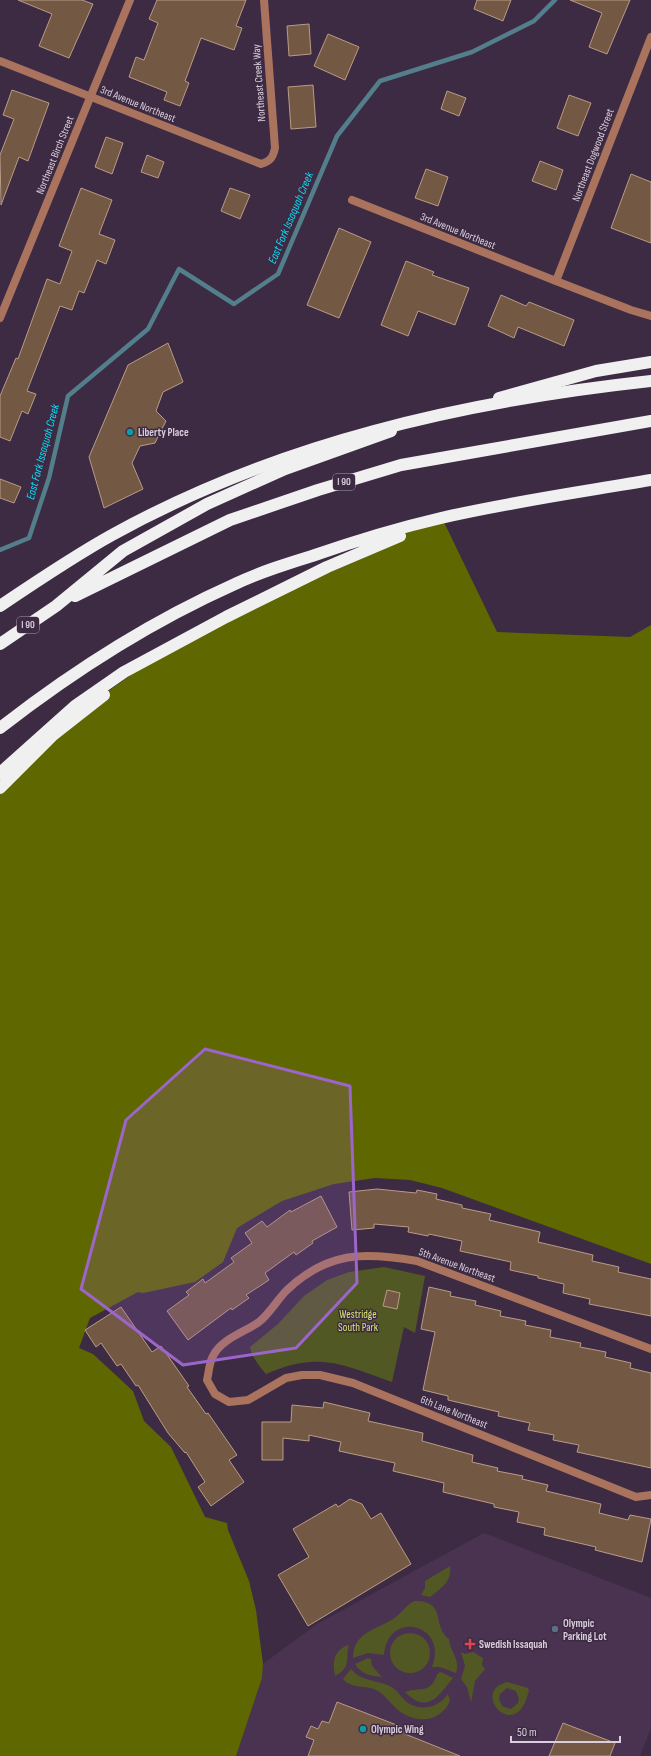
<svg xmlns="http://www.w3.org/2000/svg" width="651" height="1756" font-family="'Sofia Sans Condensed',sans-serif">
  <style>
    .built { fill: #4a3350 }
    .green { fill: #525823; fill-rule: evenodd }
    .forest { fill: #5f6700 }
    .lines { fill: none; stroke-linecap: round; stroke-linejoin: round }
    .stream { stroke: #537e8b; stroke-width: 4.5 }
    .building { fill: #735844; stroke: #ba9b86 }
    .minor { stroke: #aa735d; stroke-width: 8 }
    .tertiary { stroke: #aa735d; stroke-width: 8 }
    .motorway { stroke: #f0f0f0; stroke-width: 12 }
    .motorway-bridge { stroke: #f0f0f0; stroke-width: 12 }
    .marked { fill: #9c65ca; fill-opacity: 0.2; stroke: #9c65ca; stroke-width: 3; stroke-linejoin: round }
    .culture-dot { fill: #0f9aa8; stroke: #3d2b43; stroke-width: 1.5 }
    .service-dot { fill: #5c6f8a; stroke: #3d2b43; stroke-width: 1.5 }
    .health-dot { fill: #e0444e; stroke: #3d2b43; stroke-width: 1.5 }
    .labels { text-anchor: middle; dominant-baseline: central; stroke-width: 3; stroke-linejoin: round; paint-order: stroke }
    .shield { fill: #3d2b43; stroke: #ab9daf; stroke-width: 1 }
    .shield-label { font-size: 10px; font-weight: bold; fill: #dacedd }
    .street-label { font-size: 11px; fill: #dacedd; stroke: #3d2b43 }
    .poi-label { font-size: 11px; font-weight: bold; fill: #dacedd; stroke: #3d2b43; text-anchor: start }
    .park-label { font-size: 11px; fill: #d7e570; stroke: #3d2b43 }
    .water-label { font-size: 12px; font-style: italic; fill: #0addf9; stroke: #3d2b43 }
  </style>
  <rect width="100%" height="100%" fill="#3d2b43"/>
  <path class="built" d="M484,1533L651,1598V1728L640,1756H236L262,1678L263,1664L317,1624Z"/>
  <path class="green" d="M384,1267L425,1276L415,1333L404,1327L392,1382C342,1364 318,1351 266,1374C259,1366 252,1357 250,1347L278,1324L304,1296L327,1280L349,1272Z
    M450,1566C452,1582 441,1588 430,1597L421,1595L425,1588V1581Z
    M414,1601C448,1601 431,1625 449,1639C450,1653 461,1659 456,1673L440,1667H432C449,1624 388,1609 384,1655L368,1653L353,1658C353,1632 376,1630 393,1619C401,1614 405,1606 414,1601Z
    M390 1653a20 20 0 1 1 40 0a20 20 0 1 1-40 0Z
    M349,1645C345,1659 352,1667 335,1676C332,1662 334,1649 349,1645Z
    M461,1652L465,1654L473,1652L483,1658L482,1665L485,1669L475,1681L471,1702L467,1687L461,1679L465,1666Z
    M368,1658L371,1659L372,1666L382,1677C370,1676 361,1674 355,1664Z
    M351,1669C361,1681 376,1680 390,1686C398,1690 401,1698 408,1703C422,1712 439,1707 448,1694L450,1701C440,1723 416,1724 398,1710C391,1704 386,1696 378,1691C367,1684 352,1690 343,1679Z
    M441,1672L453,1678C438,1696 428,1715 405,1692C424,1686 429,1695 438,1673Z
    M507,1682L528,1688L529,1691C527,1696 526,1702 523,1706C507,1733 473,1691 507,1682ZM507,1688L516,1691L519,1699L518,1703L511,1709L502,1706L499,1699L500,1694Z"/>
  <path class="forest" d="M442,518L497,632L630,637L651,625V1264L442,1188L410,1180L375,1178L334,1184L282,1201L237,1228L223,1262L195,1282L143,1293L138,1292L90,1318L79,1348L93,1354L133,1391L144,1421L171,1447L205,1517L227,1523L228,1530L249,1581L256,1610L263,1664L262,1678L236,1756H0V788L107,692L165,651L327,567Z"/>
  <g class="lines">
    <path class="stream" d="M0,550L29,538L49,478L68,396L148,329L179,269L234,304L278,274L337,136L380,81L472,52L534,21L555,0"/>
  </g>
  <path class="building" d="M18,0H82L93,4L69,58L39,46L52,14Z
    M157,0H246L236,26L242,28L234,50L201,38L185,81L189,83L180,106L164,100L167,92L129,77L136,57L144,60L158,23L149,19Z
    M477,0H511L503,21L474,9Z
    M570,0H630L607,54L589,47L602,13Z
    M309,24L311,54L289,56L287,26Z
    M328,34L359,47L345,80L314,66Z
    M313,85L316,127L291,129L288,87Z
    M12,90L49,103L28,161L19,157L1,205L0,155L14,119L3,115Z
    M447,91L466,98L459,116L441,109Z
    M569,95L591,103L578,136L557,128Z
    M106,137L123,143L112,174L95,167Z
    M147,155L164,162L158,178L141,172Z
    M540,161L563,170L556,190L532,181Z
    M426,169L448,177L438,206L415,198Z
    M631,174L651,182V243L611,228Z
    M81,188L112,200L99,234L115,240L106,264L97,260L84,293L79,291L72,310L60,306L27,391L36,394L28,414L22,411L10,441L0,437V396L16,358L18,359L47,279L60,284L72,251L59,246Z
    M230,188L250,195L240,219L221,211Z
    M339,228L371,242L339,318L307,305Z
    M406,261L434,272L432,275L469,288L455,325L418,311L408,336L381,325Z
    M501,295L526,306L529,302L574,320L564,346L518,327L514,338L488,326Z
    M168,343L183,382L163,392L156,411L166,421L155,443L140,446L132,463L143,489L104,508L89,457L128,365Z
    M0,479L21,487L14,503L0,498Z
    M377,1189L416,1193L417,1190L437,1194L436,1199L462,1205V1208L491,1214L489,1220L540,1232L538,1242L593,1255L592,1261L619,1267L618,1272L651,1279V1316L589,1304L590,1299L563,1293L564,1284L538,1278V1276L510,1270L511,1262L460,1251L462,1241L429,1234L428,1236L408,1232L409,1227L374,1224V1228L352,1230L349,1192Z
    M321,1196L337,1227L312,1241L313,1243L296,1255L294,1252L265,1273L269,1280L246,1295L249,1298L232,1310L231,1308L188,1340L167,1311L189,1295L186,1292L203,1279L205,1283L234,1262L231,1258L252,1243L245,1233L262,1221L267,1227L290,1210L291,1212Z
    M429,1287L451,1292L450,1296L476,1301L475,1305L501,1311L500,1316L526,1321L525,1325L551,1330L550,1337L581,1343L580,1347L606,1352L605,1357L631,1363L630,1368L651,1373V1468L577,1452L579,1445L553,1440L554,1435L528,1430L530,1423L498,1416L499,1412L448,1400V1396L423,1390L435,1332L421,1329Z
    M387,1290L400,1293L397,1309L383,1306Z
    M121,1307L152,1352L161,1346L189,1386L187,1387L206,1414L208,1413L237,1455L229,1460L244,1482L211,1506L198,1487L205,1482L186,1452L185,1453L168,1433L138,1385L136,1386L121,1364L117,1366L101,1343L96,1347L85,1330Z
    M324,1402L370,1413L368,1421L423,1433L422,1441L473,1455L472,1462L498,1468L497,1471L523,1476L522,1479L548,1485L546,1491L601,1504L599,1513L628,1520L630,1515L651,1519L642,1562L595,1550L596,1547L544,1535L545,1528L517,1522L519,1512L494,1507V1504L443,1492L444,1483L393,1471L395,1463L339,1451L341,1442L309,1435V1441L283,1438V1460H262V1422H291L292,1405L323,1408Z
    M350,1499L362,1504L371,1519L381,1513L411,1564L308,1626L278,1575L309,1557L293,1529L336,1504L338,1507Z
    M337,1702L407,1729L405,1734L460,1756H308L314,1740L306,1737L311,1726L318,1729L322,1721L329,1723Z
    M563,1723L615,1743L610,1756H549Z"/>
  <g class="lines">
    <path class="minor" d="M0,61L261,164C271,161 273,157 275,148L264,0
      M352,200L556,281L651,37
      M0,318L130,0
      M651,1349L417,1261C365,1252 328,1251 287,1290C277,1300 270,1313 259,1322C245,1332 221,1339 213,1356C209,1363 209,1372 207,1380L215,1394L229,1402L248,1400L286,1378L302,1375H320L353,1383L636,1497L651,1495"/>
    <path class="tertiary" d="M556,281L631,310L651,316"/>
    <path class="motorway" d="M499,398L596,371L651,362
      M75,596L230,520L318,490L401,465L651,421
      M0,644L56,606L123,551L207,504L285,469L391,431
      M0,728C72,672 152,621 235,584C260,572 286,564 312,556C355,541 398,528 441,518C510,502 581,492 651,480
      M0,773L75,706L124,672L226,617L327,567L400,536
      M0,788L53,735L104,695"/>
    <path class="motorway-bridge" d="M0,606C37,581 74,556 112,535C278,443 465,401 651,381"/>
  </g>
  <path class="marked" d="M205,1049L350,1086L357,1283L296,1348L183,1365L81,1289L126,1120Z"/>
  <g class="culture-dot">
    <circle cx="130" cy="432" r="4"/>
    <circle cx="363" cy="1729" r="4"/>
  </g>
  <circle class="service-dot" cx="555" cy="1629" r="4"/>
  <path class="health-dot" d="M468 1638h4v4h4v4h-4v4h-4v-4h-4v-4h4z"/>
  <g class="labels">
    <g class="shield">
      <rect x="333" y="474" width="22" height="16" rx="3"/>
      <rect x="17" y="617" width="22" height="16" rx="3"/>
    </g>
    <g class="shield-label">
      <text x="344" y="482">I 90</text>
      <text x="28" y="625">I 90</text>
    </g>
    <g class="street-label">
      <text transform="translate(259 83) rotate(-94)">Northeast Creek Way</text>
      <text transform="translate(138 104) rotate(22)">3rd Avenue Northeast</text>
      <text transform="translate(55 155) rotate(-68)">Northeast Birch Street</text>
      <text transform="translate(593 155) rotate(-69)">Northeast Dogwood Street</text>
      <text transform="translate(458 231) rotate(22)">3rd Avenue Northeast</text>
      <text transform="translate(457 1265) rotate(20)">5th Avenue Northeast</text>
      <text transform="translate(454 1412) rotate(22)">6th Lane Northeast</text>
    </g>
    <g class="poi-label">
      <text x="138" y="432">Liberty Place</text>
      <text x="563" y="1623">Olympic<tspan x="563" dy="13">Parking Lot</tspan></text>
      <text x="479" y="1644">Swedish Issaquah</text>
      <text x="371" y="1729">Olympic Wing</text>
    </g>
    <g class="park-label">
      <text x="358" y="1314">Westridge<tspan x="358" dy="13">South Park</tspan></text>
    </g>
    <g class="water-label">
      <text transform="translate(291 218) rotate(-67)">East Fork Issaquah Creek</text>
      <text transform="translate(43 452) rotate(-75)">East Fork Issaquah Creek</text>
    </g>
  </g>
  <path d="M511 1736v6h109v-6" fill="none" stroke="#dacedd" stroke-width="2"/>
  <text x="517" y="1736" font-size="12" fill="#dacedd" stroke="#3d2b43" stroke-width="3" paint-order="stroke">50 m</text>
</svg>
